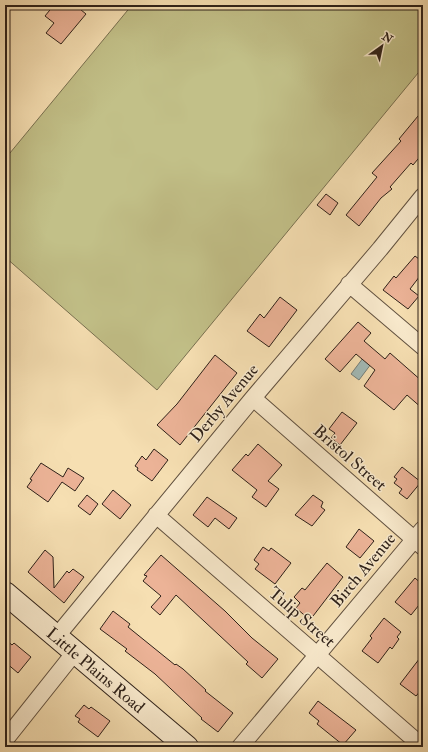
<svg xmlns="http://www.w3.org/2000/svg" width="428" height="752" font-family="'IM FELL Double Pica',serif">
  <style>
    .green { fill: #c2c088; stroke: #787050 }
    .water { fill: #a2bab7; stroke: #747d78 }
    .building { fill: #ecb397; stroke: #2e2119 }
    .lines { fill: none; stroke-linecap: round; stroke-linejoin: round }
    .street-casing { stroke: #60503f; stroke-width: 18 }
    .secondary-casing { stroke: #2e2119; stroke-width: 24 }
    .street { stroke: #f9eacd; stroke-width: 16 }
    .secondary { stroke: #f9eacd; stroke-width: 22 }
    .labels { text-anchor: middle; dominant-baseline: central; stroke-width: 3; stroke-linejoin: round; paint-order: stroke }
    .street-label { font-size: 17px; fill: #2e2119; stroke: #f9eacd }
  </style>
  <rect width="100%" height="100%" fill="#f6dfb2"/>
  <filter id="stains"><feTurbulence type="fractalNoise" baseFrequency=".005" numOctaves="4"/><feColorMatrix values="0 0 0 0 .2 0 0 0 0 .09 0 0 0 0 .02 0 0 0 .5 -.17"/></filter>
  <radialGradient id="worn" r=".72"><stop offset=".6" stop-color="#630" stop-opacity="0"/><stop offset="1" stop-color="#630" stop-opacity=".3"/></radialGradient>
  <path class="green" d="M132,5H416L423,11V67L157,390L5,257V159Z"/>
  <path class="water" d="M363,358L371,364L359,380L351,374Z"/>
  <path class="building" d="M54,5H75L86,14L61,44L46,33L54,23L45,16Z
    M423,110V153L413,165L411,163L390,187L392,189L381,198L359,226L346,215L377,177L372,173L401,141L399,139Z
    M326,194L338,203L330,215L317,205Z
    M415,256L423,262V272L410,289L419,296L408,309L383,290L394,276L396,278Z
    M280,297L297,310L269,347L247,331L260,314L264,318Z
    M358,322L371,333L364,341L385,359L390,353L423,382V409L407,395L394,410L364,386L375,370L356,354L340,372L325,359Z
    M215,355L237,373L180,445L157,425L177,404Z
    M342,412L357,423L340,445L331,438L335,433L329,429Z
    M258,444L282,465L268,481L279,489L266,507L252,497L257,490L232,470L246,454L248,456Z
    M154,449L168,460L152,481L137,470L138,468L135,466L142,456L146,460Z
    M41,463L63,477L68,468L84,478L75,491L62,482L48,502L27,487L32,480L30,479Z
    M402,467L421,482L407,499L399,493L402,489L394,483L397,479L394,477Z
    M113,490L131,505L120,519L102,504Z
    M87,495L98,504L90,515L78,506Z
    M313,495L323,502L321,507L325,510L312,526L295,515Z
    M207,497L237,518L229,529L215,518L208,527L193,515Z
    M359,529L374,541L360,558L346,547Z
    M263,547L269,551L271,548L291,563L275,584L255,569L259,564L254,560Z
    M45,550L53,557L54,588L67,571L69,573L73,569L84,577L64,603L28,572Z
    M161,555L225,611L252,638L278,659L262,678L246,664L248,662L176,595L160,615L151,607L161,596L143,581L147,576L144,575Z
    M327,563L343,577L310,620L296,608L300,603L294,597L302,588L305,590Z
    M415,578L423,585V600L411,615L395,602Z
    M113,611L130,624L128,627L175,665L176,664L183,669L206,690L205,691L233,713L218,732L201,719L202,718L155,674L125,651L127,649L100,629Z
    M384,618L401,632L397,637L399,639L392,649L390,647L378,663L362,651L372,638L370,636Z
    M5,639L12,645L14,643L31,657L18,673L5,662Z
    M423,654V688L416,696L400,684Z
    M318,701L356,730L343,745L317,724L319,721L309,713Z
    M84,705L89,709L91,707L110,721L98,737L78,722L80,719L75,716Z"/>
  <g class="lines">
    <defs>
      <path id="street" d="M349,284L423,347
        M253,398L423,547
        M156,515L423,747
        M57,636L253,398L380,249L423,196
        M5,740L75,652
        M240,747L423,529"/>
      <g id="secondary">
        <path id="s1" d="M5,593L187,747"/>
      </g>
    </defs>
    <use href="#street" class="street-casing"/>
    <use href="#secondary" class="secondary-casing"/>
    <use href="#street" class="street"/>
    <use href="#secondary" class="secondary"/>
  </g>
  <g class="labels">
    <g class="street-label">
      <text transform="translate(224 403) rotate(-50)">Derby Avenue</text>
      <text transform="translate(350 458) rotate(41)">Bristol Street</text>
      <text transform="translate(363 570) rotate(-50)">Birch Avenue</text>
      <text transform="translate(302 617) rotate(41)">Tulip Street</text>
      <text stroke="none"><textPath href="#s1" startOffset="119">Little Plains Road</textPath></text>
    </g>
  </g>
  <rect width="428" height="752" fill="none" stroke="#f6dfb2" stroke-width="20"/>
  <rect x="6" y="6" width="416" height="740" fill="none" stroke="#2e2119" stroke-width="2"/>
  <rect x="10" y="10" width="408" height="732" fill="none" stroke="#2e2119"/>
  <g transform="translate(382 46) rotate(33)" stroke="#f9eacd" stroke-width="3" paint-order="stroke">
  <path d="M0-3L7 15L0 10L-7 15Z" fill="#2e2119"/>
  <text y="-6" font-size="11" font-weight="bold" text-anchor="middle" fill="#2e2119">N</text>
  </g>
  <rect width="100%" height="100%" filter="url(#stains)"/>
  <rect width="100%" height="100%" fill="url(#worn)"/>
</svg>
